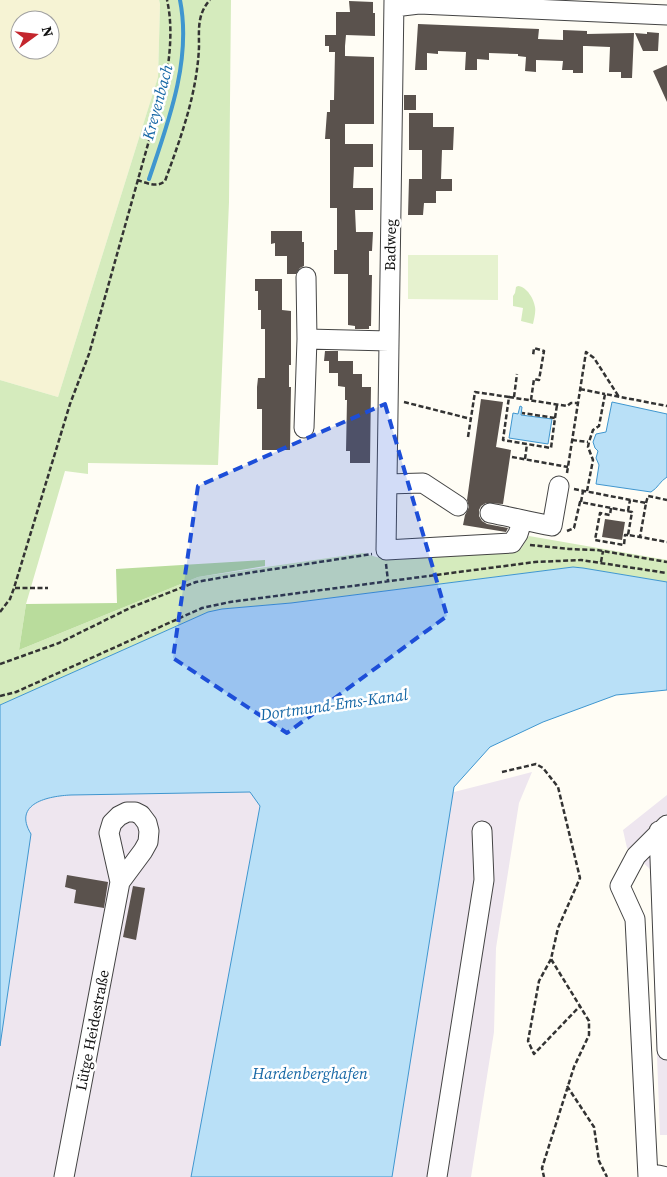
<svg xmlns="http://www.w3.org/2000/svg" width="667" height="1177" font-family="'Source Serif 4',serif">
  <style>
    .industrial { fill: #eee6ef }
    .farmland { fill: #f6f3d4; fill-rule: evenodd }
    .green { fill: #d5ebbd }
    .forest { fill: #b9dc9c }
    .pitch { fill: #e6f2cf }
    .water { fill: #b9e0f7; stroke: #3f96cf }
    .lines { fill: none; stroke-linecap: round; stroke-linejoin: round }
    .stream { stroke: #3f96cf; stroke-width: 4 }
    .building { fill: #5a524d }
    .minor-casing { stroke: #444; stroke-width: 21 }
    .path { stroke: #333; stroke-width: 2.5; stroke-dasharray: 5 2.5; stroke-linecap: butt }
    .minor { stroke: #fff; stroke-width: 19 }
    .marked { fill: #1d4ed8; fill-opacity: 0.2; stroke: #1d4ed8; stroke-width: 4; stroke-dasharray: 10 6; stroke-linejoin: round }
    .labels { text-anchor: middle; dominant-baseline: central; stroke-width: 5; stroke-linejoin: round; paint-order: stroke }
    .street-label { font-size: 15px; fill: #111; stroke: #fff }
    .water-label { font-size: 16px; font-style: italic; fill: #1768a6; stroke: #fff }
  </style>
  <rect width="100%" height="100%" fill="#fffdf5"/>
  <path class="industrial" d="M532,772L519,803L496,948L494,1032L471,1177H0V790L166,788L247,792H454Z
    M667,795V1135H660L650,869L627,848L623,830Z"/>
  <path class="farmland" d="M0,0H159L160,4L158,77L58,397L0,380ZM20,20H50V50H20Z"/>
  <path class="green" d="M159,0H231L229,202L218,465L88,463V474L65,471L26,604L19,650L198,577L363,553L383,559L394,560L521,549L529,536L667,560V582L583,568L573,567L291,603L222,609L208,612L0,705V380L58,397L158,77L160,4Z
    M518,286C527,287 534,299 535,307C536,312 534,319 533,324L521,321L523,308L513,306V296L515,293L516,287Z"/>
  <path class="forest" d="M265,560V566L198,577L19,650L26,604L117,603L116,569Z"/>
  <path class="pitch" d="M408,255H498V300L408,299Z"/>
  <path class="water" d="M612,402L667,414V477C660,481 658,488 651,492L596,484L599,465L596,458L598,451L595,448L593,442L596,434L606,432Z
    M520,406L522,407L521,415L552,419L548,444L509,438L513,413L518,414Z
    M573,567L583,568L667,582V690L616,695L543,722L490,747L454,787L392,1177H191L260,806L250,792L71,795C49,796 12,803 31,834L0,1046V705L208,612L222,609L291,603Z"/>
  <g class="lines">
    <path class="stream" d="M149,179C168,123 192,60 180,0"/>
  </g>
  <path class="building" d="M349,1L373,2V13H375V36L346,35L345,46V56L374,57V124H345V144H373V167H354L353,188H373V210H355L356,232H373L372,251H369V275H372L371,326H369V329H355V326L348,325V274H334V250H337V208H330V139H325L327,112H330V100H334L335,52H329V46H325V35H336V12H350Z
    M418,24L539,29L538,39L563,40V30L587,31V34L634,33L632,78H621V72H609L610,47L586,46H583V73H573V70H562L563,61L536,60V72L525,71L526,57L518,56V54L489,53V60L477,59V70H465L466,52L438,51V54L427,53V70H415Z
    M647,32L659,33L658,51H643L635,33L647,34Z
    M667,65V102L653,71Z
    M404,95H416V110H404Z
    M409,113H433V127H454L453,150H442L441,179H452V191H436V203H424L423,215H408L409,179H422V150H409Z
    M271,231H302V242H304V266L300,268L296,274H287V256H275V243L271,244Z
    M255,279H282V310L291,311V365H289V387H291L290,450H262V409H257V387L258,378H265V329H261V310H258V291H255Z
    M325,351H338V361H353V374H362V387H371L370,463H350V451H346L347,400H345V387L338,386V373H329V361H324Z
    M481,399L503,402L496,447L511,450L503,504L486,503L481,506L479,510V516L482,521L487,524L508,528L506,532L463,525L465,515L469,507L467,500Z
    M605,519L625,522L622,540L602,537Z
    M67,875L108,882L104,908L74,903L76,890L65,887Z
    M133,886L145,888L136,940L123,937Z"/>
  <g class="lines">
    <defs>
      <path id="minor" d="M394,0L386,550L512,543L518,534L522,521
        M394,7L419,4L667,15
        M306,277L307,339
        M304,428L307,339L389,341
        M387,484L423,483L458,506
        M490,513C511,517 531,522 552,526L559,486
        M659,831L667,1050
        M64,1177L120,882L109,833L112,823L119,816L127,812H135L141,815L147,823L149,831L148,842L143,851L120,882
        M437,1177L484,880L482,831
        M648,1177L635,919L620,886L636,856L667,825
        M654,1177L658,1175L667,1177"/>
    </defs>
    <use href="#minor" class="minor-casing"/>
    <path class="path" d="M137,180C147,183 157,188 165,181C181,137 197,94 199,47C199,30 197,14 210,0
      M580,389L605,394
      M509,397L567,406L571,403H578
      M514,397L517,374
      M531,400L534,379L539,380L544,351L534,348L533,356
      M404,402L471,419
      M555,418L557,405
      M468,437L475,392L509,397L503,440L551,448L555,418L522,413
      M572,440L588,442
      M512,457L568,467
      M525,459L527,444
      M567,473L586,352L594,358L619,397
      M574,489L646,503L640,537L667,542
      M587,491L593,460L588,447L589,442L593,430L599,426L605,394L667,406
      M581,502L583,491
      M646,503L648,496L667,500
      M611,508L610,515L600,513L595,540L624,545L625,535H628
      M628,511L630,500
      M567,531L574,528L580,502L632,512L628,535L640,537
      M530,545L569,549L597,550L667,562
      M601,562L603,551
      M386,564L388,581
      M15,588H48
      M0,612L10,599L14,588L70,404L89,354L166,80C170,54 173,26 167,0
      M0,664L59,643L132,607L196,582L248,573L372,554
      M0,696L16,692L202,608L230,602L535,562L581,560L667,573
      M502,772L536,764L543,768L558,787L580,878L558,928L551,959L589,1021V1035L574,1067L542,1168L544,1177
      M551,959L539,981L528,1041L534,1054L580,1006
      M567,1086L594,1127L599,1161L607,1177"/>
    <use href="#minor" class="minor"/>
  </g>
  <path class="marked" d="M385,404L447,616L287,733L173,658L198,486Z"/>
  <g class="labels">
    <g class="street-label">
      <text transform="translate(390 245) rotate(-89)">Badweg</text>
      <text transform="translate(92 1030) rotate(-79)">Lütge Heidestraße</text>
    </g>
    <g class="water-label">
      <text transform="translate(157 102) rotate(-75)">Kreyenbach</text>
      <text transform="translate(334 704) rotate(-8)">Dortmund-Ems-Kanal</text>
      <text x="310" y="1073">Hardenberghafen</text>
    </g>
  </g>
  <g transform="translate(35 35) rotate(75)"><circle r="24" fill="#ffffff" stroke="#a0a0a0"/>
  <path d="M0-4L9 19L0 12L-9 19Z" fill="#c4262e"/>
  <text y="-8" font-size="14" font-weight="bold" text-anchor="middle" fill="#111111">N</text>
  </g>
</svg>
